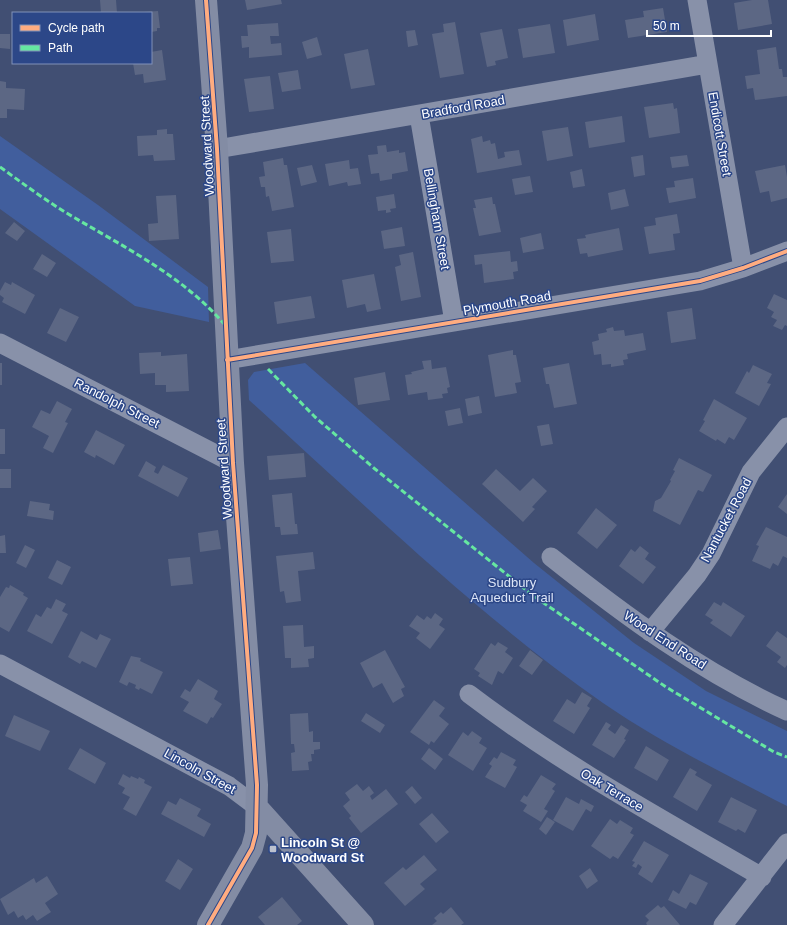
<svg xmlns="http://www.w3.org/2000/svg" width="787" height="925" font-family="Helvetica,sans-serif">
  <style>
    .green { fill: #415e9d }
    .building { fill: #5c6784 }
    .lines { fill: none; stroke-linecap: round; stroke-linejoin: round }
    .street { stroke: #8891a9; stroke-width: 19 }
    .secondary { stroke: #838ca4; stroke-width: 22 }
    .quiet { stroke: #66e7a1; stroke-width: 3; stroke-dasharray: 6 3; stroke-linecap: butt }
    .cycleway-casing { stroke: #2c4788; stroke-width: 6 }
    .cycleway { stroke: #ffac80; stroke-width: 4 }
    .poi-dot { fill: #bcc1ce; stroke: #2c4788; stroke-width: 1.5 }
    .labels { text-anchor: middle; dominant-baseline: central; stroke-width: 3; stroke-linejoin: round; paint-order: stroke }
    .street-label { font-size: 13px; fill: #fff; stroke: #2c4788 }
    .park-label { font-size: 13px; fill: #dce5f7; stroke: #2c4788 }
    .poi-label { font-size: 13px; font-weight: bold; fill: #fff; stroke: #2c4788; text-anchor: start }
  </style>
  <rect width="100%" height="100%" fill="#414f73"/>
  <path class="green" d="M0,136L98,205L208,287L209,322L135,306L0,209Z
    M305,363L534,563L634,643L706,691L787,731V806C725,774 661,743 603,703C476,614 364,504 249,400L248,380L254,372Z"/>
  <path class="building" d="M100,0H116L117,13H101Z
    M245,0H281L282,4L247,10Z
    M752,0H768L772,24L738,30L734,3Z
    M663,8L667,32L628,38L625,20L644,17L643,11Z
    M158,11L160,28H157V31L151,32V13L144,12Z
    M595,14L599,40L567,46L563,20Z
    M455,22L464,74L440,78L432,34L444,32L443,24Z
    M278,23L279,36H270L271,44L281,43L282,55L249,58V47L242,48L241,36H248L247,25Z
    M550,24L555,53L523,58L518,29Z
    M502,29L508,58L495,61L496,65L487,67L480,33Z
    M415,30L418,45L408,47L406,31Z
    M0,34H10V49L0,48Z
    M317,37L322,55L307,59L302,42Z
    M776,47L779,69H782L783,77H787V96L755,100L753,88L747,89L745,76L760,74L757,50Z
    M368,49L375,85L351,89L344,54Z
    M162,50L166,80L144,83L143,74L135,75L133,63H151V52Z
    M298,70L301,89L282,92L278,73Z
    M270,76L274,109L249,112L244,79Z
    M0,81L6,82V88L25,89L24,110L7,109V118H0Z
    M673,103L674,109L677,108L680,133L649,138L644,107Z
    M622,116L625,142L589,148L585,122Z
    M568,127L573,156L547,161L542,131Z
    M167,129V134H173L175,160L154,161L153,155L138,156L137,136L157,135V130Z
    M482,136L483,142L490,140L491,144L495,143L498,159L505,157L504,152L519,150L522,165L477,173L471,139Z
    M386,145L387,152L399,150V153L405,152L408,171L392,174V179L380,181L379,173L371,174L368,155L378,154L377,146Z
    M643,155L645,175L634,177L631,157Z
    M687,155L689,166L672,168L670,157Z
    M283,158L284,165H287L294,207L272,211L269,196L266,197L265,187H261L259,177L265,176L263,162Z
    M349,160L350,169L358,168L361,184L348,186L347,182L329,186L325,164Z
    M312,165L317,182L301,186L297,168Z
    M785,165L787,177V198L771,202L769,191L760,193L755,171Z
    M582,169L585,186L573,188L570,172Z
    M530,176L533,192L515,195L512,179Z
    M693,178L696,198L669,203L666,188L675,187L674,181Z
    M625,189L629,206L611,210L608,193Z
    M394,194L396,208L390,209L391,212L386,213V210L378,211L376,197Z
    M176,195L179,239L149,241L148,224L158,223L156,196Z
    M492,197L493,204H495L501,232L479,236L473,208H476L474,200Z
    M677,214L680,233L673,234L675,250L649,254L644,227L656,225L655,218Z
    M14,222L25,231L17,241L5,233Z
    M402,227L405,246L384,249L381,231Z
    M619,228L623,250L588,257L587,253L580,254L577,239L586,238L585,235Z
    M291,229L294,261L271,263L267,232Z
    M541,233L544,249L523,253L520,238Z
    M510,251L511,262L517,261L518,271L513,272L514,279L484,283L482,264L475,265L474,255Z
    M413,252L421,297L401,301L395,267L401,265L399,255Z
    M42,254L56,263L47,277L33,269Z
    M374,274L381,309L367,312L365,304L347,308L342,280Z
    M5,282L11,285L12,282L35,295L25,314L2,302L4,298L0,295V291Z
    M774,294L787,300V326L785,325L782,330L773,326L777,320L771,317L774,312L767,308Z
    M311,296L315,318L277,324L274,302Z
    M60,308L79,317L66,342L47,333Z
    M692,308L696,339L671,343L667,312Z
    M613,327L614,331L624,330L625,336L643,333L646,350L627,354L628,359L623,360L624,365L611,367V364L602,365L601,354L594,355L592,342L599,340L598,334L607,332L606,329Z
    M513,350V355H516L521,382L515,383L517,393L495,397L488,355Z
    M161,352V356L187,354L189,391L166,392V385H155V373L140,374L139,353Z
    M431,360L432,369L446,367L450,387L447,388L448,393L442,394L443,398L428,400L427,392L408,395L405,375L412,374L411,372L424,369L422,361Z
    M0,363H2V385H0Z
    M569,363L577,404L554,408L549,384H546L543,368Z
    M753,365L772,374L767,383L771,384L759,406L735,393L747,371L749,373Z
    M385,372L390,400L358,405L354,378Z
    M479,396L482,413L468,416L465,399Z
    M714,399L747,418L734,440L729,437L725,444L717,439L716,441L699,431L705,421L703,420Z
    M57,401L72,409L65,422L68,423L53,453L43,448L49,436L32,427L41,410L50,414Z
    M460,408L463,423L448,426L445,411Z
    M549,424L553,444L541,446L537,426Z
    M0,429H5V454H0Z
    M96,430L125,445L114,465L96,455L95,458L84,452Z
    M304,453L306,477L269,480L267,456Z
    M679,458L712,475L703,492L698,490L680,525L653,511L655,501L661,498L671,481L670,480L675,471L673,470Z
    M146,461L156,467L154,472L158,474L163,465L188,478L178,497L138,476Z
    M0,469H11V488H0Z
    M496,469L520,491L533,478L547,491L532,507L535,509L523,522L482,484Z
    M292,493L295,524H297L298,534L281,535L280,527H275L272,495Z
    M787,494V514L778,507Z
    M30,501L50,504L49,510L54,511L53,520L27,516Z
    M596,508L617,525L597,549L577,533Z
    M766,527L787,537V558L783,556L778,566L773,563L770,569L752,561L759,546L756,545Z
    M218,530L221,549L200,552L198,533Z
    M5,535L6,553H0V536Z
    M25,545L35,550L26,568L16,563Z
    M640,546L649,553L645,559L656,567L643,584L619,566L631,549L635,552Z
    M313,552L315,569L298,571L301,601L286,603L284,591L280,592L276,556Z
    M190,557L193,584L171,586L168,559Z
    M57,560L71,567L62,585L48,578Z
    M10,585L24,593L23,595L28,598L9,632L0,627V597L6,587L9,588Z
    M56,599L66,604L62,611L68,614L52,644L27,631L36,614L41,617L47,607L51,609Z
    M714,602L721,606L723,602L745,616L731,637L710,623L713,620L705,615Z
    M435,613L443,619L439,625L445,629L430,649L416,638L420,633L409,626L417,615L424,620L427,616L431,619Z
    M303,625L304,647L314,646V658L308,659L309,667L291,668V658H285L283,626Z
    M81,631L97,640L100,634L111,639L96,668L82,661L80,664L68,657Z
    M777,631L787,638V665L785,668L777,662L781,657L766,646Z
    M498,642L508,648L505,652L513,658L503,674L498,671L492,685L478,676L480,673L474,669L491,643L495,646Z
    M385,650L405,687L401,689L404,696L393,703L382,683L373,688L360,663Z
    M530,650L543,660L532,675L519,666Z
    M131,656L141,658L140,661L163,672L152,694L140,688L139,690L135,688L136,685L129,682L127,686L119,682Z
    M198,679L218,691L214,699L222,704L213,718L211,717L207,724L183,711L189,702L180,697L185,689L190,692Z
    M582,692L592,698L587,706L590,708L574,734L553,721L567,699L575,704Z
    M434,700L445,708L439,716L449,724L434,743L431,741L429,745L410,732Z
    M308,713L309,732L313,731V742H320V749L314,750V754H311L312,761L308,762L309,770L292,771L291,753L295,752L294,744H291L290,714Z
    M366,713L385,725L380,733L361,721Z
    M14,715L50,731L40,751L5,736Z
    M606,722L611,725L608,729L615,734L621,725L629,730L624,739L626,740L614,758L592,745Z
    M472,731L482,738L479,743L487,748L473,771L448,755L463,732L468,736Z
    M646,746L669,760L657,781L634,768Z
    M80,748L106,763L95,784L68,769Z
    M429,748L443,759L435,770L421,759Z
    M501,752L516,760L513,765L517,767L505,788L485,777L492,766L489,764L494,757L497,759Z
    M690,768L697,772L695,775L712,785L697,811L673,797Z
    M123,774L130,778L131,776L138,779L139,777L145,780L144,783L152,787L136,816L123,809L130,797L122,793L125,788L118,784Z
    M541,775L556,784L552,789L555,791L544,809L548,811L541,822L523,811L527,805L520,801L524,795L527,797Z
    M357,784L363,791L369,786L374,793L370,796L372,800L386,789L398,804L361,833L349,818L351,816L343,806L350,800L345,793Z
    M412,786L422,798L415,804L405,792Z
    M566,797L579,804L581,799L594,806L591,812L586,809L573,831L553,820Z
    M731,797L757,810L745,833L738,829L736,831L718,822Z
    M180,798L201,809L197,816L211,824L204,837L161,814L168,801L176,805Z
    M432,813L449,832L436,843L419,824Z
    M547,817L555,822L546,835L539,829Z
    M610,819L617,824L620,820L633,828L630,833L634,835L618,859L613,856L610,859L591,846Z
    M644,841L669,855L652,883L638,874L642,867L638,864L636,868L632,866L635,862L632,861Z
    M424,855L437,870L420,884L425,889L405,906L384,883L403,867L406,870Z
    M178,859L193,869L180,890L165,881Z
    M590,868L598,881L587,889L579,876Z
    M690,874L708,883L696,905L690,902L686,909L668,900L673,890L679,894Z
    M47,876L58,894L45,903L51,912L37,921L33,915L26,920L23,915L18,918L14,911L8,915L0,899L34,878L36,883Z
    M282,897L302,921L297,925H265L258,917Z
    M658,905L661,908L664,906L680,925H647L646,923L649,920L645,916Z
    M451,907L464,923L461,925H432L437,921L434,918L441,912L443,914Z"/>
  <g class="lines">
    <path class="street" d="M697,0L743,268
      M419,115L454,322
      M217,149L708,64
      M0,343L233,463
      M227,360L700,281L743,268L787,251
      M551,557C624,615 701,672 787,711
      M650,632L697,575L711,554L751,472L787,427
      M0,664L229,786L257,807
      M469,694C561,764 662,819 762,877
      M723,925L787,843"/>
    <path class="secondary" d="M206,0L217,149L233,463L257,785L256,833L252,848L208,925
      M257,807L363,925"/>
    <path class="quiet" d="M0,167C25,185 49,203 75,218C128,249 185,278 225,325
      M268,369L315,417L375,469L535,597L666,687L774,752L787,757"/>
    <defs>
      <path id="cycleway" d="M206,0L217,149L233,463L257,785L256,833L252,848L208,925
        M227,360L700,281L743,268L787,251"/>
    </defs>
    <use href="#cycleway" class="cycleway-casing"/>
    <use href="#cycleway" class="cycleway"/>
  </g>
  <rect class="poi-dot" x="269" y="845" width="8" height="8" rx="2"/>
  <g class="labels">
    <g class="street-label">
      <text transform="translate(463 107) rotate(-10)">Bradford Road</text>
      <text transform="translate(720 134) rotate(80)">Endicott Street</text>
      <text transform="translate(207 146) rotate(-93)">Woodward Street</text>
      <text transform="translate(437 219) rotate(80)">Bellingham Street</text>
      <text transform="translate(507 303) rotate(-10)">Plymouth Road</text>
      <text transform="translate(117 403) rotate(27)">Randolph Street</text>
      <text transform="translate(224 469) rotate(-94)">Woodward Street</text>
      <text transform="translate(726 520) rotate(-62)">Nantucket Road</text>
      <text transform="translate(665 640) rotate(33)">Wood End Road</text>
      <text transform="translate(200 771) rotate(29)">Lincoln Street</text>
      <text transform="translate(612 790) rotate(31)">Oak Terrace</text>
    </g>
    <g class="park-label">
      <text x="512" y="582">Sudbury<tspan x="512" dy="15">Aqueduct Trail</tspan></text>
    </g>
    <g class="poi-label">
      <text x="281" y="842">Lincoln St @<tspan x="281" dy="15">Woodward St</tspan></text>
    </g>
  </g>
  <rect x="12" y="12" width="140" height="52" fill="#2c4788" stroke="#8091b8"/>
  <rect x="20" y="25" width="20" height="6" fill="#ffac80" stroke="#8091b8"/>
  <text x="48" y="32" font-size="12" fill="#ffffff">Cycle path</text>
  <rect x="20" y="45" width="20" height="6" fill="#66e7a1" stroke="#8091b8"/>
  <text x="48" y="52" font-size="12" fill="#ffffff">Path</text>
  <path d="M647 30v6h124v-6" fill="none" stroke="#ffffff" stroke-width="2"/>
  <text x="653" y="30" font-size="12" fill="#ffffff" stroke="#2c4788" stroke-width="3" paint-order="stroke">50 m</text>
</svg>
